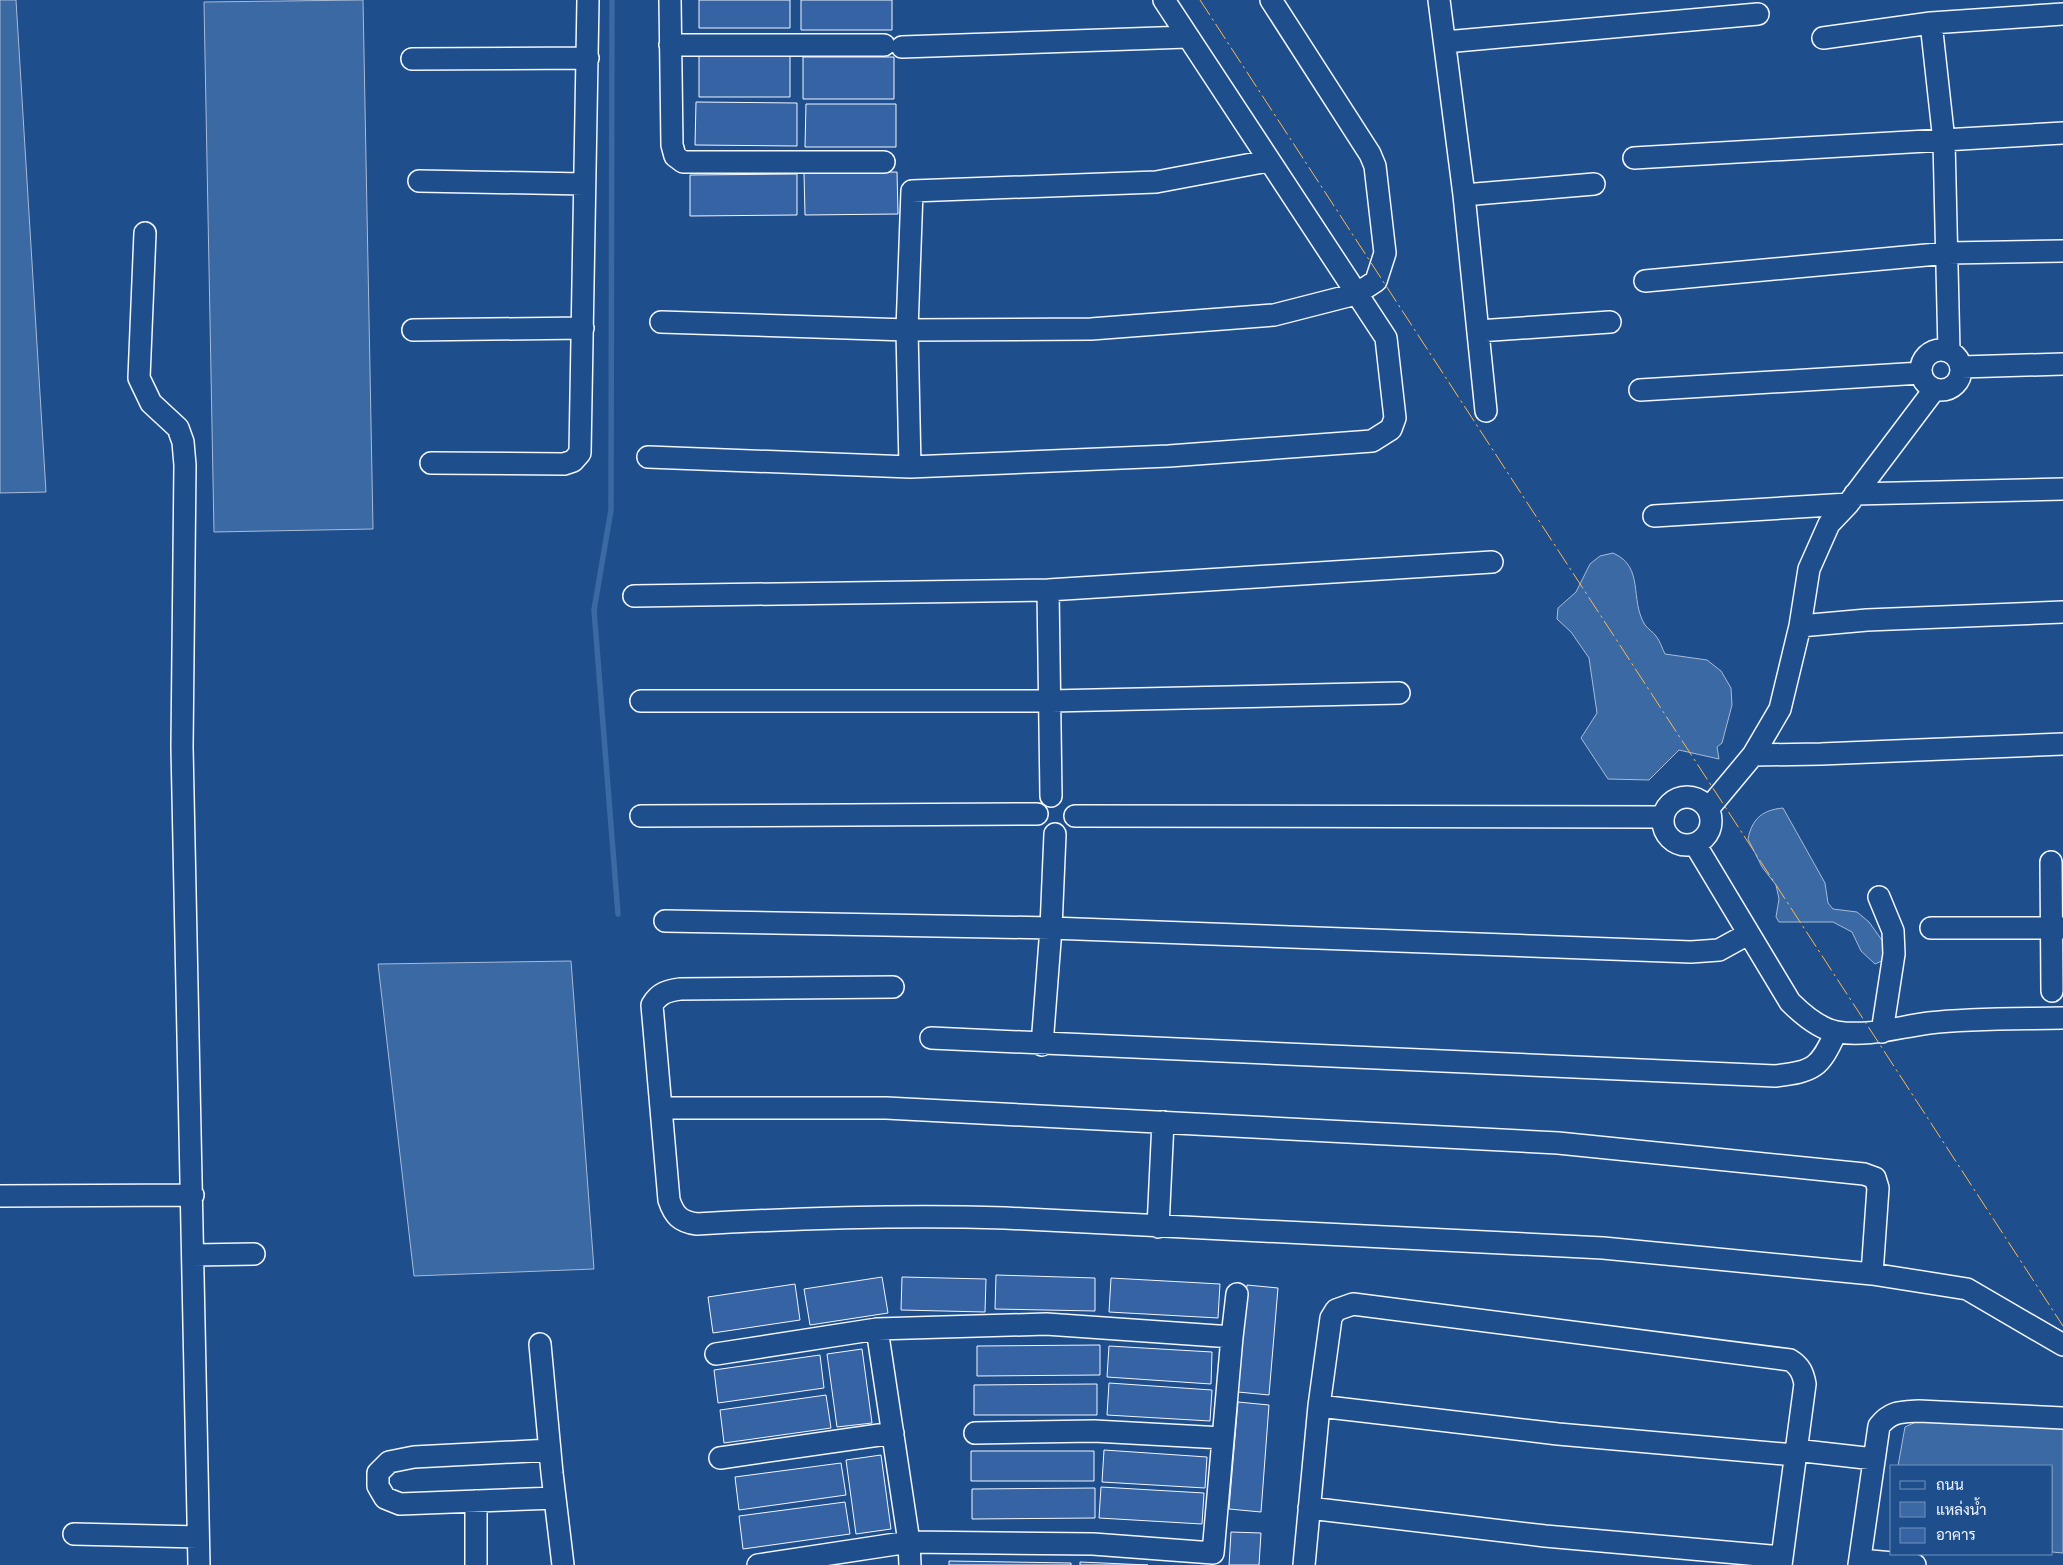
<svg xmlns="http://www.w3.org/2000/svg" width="2063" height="1565" font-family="'Golos Text',Sarabun,sans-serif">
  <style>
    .water { fill: #3b69a3; stroke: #a8bbd7 }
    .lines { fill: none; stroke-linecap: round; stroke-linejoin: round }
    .stream { stroke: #3b69a3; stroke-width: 5.5 }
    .building { fill: #3563a3; stroke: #f2f6ff }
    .minor-casing { stroke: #f2f6ff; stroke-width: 24 }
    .minor { stroke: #1f4e8c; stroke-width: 21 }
    .power { stroke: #ffb74d; stroke-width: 1; stroke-dasharray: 18 4 2.5 4; stroke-linecap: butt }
  </style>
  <rect width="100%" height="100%" fill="#1f4e8c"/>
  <path class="water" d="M0,0H16L46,492L0,493Z
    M363,0L373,529L214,532L204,2Z
    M1613,553C1645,567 1629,599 1645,625C1648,629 1653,632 1656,636C1660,641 1662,648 1665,654L1707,660L1721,671L1731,688L1732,705L1722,743L1717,747L1719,759L1679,750L1649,780L1608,779L1581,738L1597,713L1589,658L1571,632L1557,619L1558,608L1576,592L1590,564L1600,556Z
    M1783,808L1825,883L1828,903L1833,909L1857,912L1869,922L1884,943L1886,959L1875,964L1861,951L1852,932L1833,922H1779L1776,917L1779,899L1776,885L1762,867L1748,839C1752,819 1762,810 1783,808Z
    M571,961L594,1269L414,1276L378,964Z
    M1918,1421L2063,1429V1553L2052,1552V1466H1898L1905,1427Z"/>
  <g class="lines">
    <path class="stream" d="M612,0L611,510L594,610L618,914"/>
  </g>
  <path class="building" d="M699,0H790V28H699Z
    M801,0H892V30H801Z
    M699,54H790V97H699Z
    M803,57H894V99H803Z
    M696,102L797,103V146L695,145Z
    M806,104H896V147H805Z
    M897,172L898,214L805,215L804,173Z
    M797,174V215L690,216V175Z
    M996,1275L1095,1278V1311L995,1309Z
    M882,1277L888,1313L810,1325L804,1289Z
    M902,1277L986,1279L985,1312L901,1310Z
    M1111,1278L1220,1284L1218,1318L1109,1312Z
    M795,1284L800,1320L713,1333L708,1297Z
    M1247,1285L1278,1288L1269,1395L1238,1392Z
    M1100,1345V1375L977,1376V1346Z
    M1109,1346L1212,1352L1211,1384L1107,1377Z
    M862,1349L872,1423L837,1427L827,1354Z
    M820,1355L824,1388L718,1403L714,1370Z
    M1109,1383L1212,1390L1210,1421L1107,1415Z
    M1097,1384V1415H974V1385Z
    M826,1395L831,1428L724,1443L720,1410Z
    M1238,1402L1269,1405L1261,1512L1229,1509Z
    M1104,1450L1207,1457L1205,1488L1102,1482Z
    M971,1451H1094V1481H971Z
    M881,1455L891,1529L856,1534L846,1460Z
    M841,1463L846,1495L739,1510L735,1477Z
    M1101,1487L1204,1493L1202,1524L1099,1518Z
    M1095,1488V1518L972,1519V1489Z
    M845,1502L850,1534L743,1549L739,1516Z
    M1231,1532L1261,1533L1259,1565H1229Z
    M949,1561L1071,1563V1565H949Z
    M1080,1562L1148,1565H1080Z"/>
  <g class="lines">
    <defs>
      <path id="minor" d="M670,0L672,145L675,156L683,162H884
        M1439,0L1464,195L1486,411
        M1931,23L1944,141L1949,351
        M1823,38L1931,23L2063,14
        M1445,42L1758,14
        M670,45H884
        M902,47L1187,37
        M412,59L588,58
        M1634,158L2063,133
        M419,181L584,184
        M1464,195L1594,184
        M145,233L139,378L151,403L178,428L183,442L185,465L182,747L199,1565
        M1645,281L1948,253L2063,251
        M661,322L907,330L1091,329L1274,315L1356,294L1376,281L1385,253L1375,166L1370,154L1271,0
        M413,330L583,328
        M1478,331L1610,322
        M1921 370a20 20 0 1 1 40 0a20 20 0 1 1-40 0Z
        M1962,367L2063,364
        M1640,390L1921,373
        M648,457L910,467L1169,456L1372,441L1391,429L1395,418L1386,338L1164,0
        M431,463L564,464L573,461L580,453L588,0
        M910,467L907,330L912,191L1156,182L1268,161
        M1855,494L2063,489
        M1654,516L1848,504
        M1048,590L1051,796
        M634,596L1048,590L1492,562
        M1800,626L1867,620L2063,612
        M641,701H1051L1399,693
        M1753,755L1821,754L2063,744
        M1663 821a24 24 0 1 1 48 0a24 24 0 1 1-48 0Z
        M1708,809L1753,755L1780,709L1800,626L1809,569L1829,524L1848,504L1934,390
        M641,816L1037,814
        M1075,816L1663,817
        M1695,844L1790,1002C1802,1014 1819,1029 1837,1032C1869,1037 1898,1027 1929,1023C1973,1018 2018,1019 2063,1018
        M2051,862L2052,991
        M1879,897L1893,931L1894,954L1882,1032
        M665,921L1051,928L1691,952L1719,950L1748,934
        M1931,928H2063
        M893,987L680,989C667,991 659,993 652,1005L669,1200C674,1215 680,1222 697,1224C800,1218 902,1215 1005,1218L1603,1248L1872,1274L1967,1289L2063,1345
        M931,1038L1775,1076C1814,1071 1819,1069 1836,1032
        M1042,1045L1051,928L1055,834
        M662,1108H886L1558,1143L1864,1174L1875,1178L1878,1188L1872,1274
        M0,1196L193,1195
        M1158,1227L1163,1122
        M194,1255L254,1254
        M1232,1337L1237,1294
        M540,1344L552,1473L563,1565
        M716,1354L877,1329
        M1319,1406L1558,1434L1794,1455
        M975,1433L1094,1431L1223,1438
        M550,1450L414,1457L389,1462L378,1473V1486L385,1498L400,1504L555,1498
        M1795,1450L1874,1459
        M720,1458L893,1433
        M1309,1508L1545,1536L1782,1557
        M74,1534L198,1537
        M1860,1560L1915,1565
        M476,1565V1501
        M758,1565L909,1542L1093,1544L1213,1553L1232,1337L1046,1324L877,1329L909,1542L910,1565
        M1304,1565L1319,1406L1331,1318L1336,1310L1353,1304L1790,1360C1800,1366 1803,1373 1805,1384L1781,1565
        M1859,1565L1879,1426C1891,1411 1901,1412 1919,1411L2063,1418"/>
    </defs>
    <use href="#minor" class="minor-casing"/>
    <use href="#minor" class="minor"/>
    <path class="power" d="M1200,0L2063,1326"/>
  </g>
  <rect x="1890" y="1465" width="162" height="90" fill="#1f4e8c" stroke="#7391ba"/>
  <rect x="1900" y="1481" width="25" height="8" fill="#1f4e8c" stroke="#7391ba"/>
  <text x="1936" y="1490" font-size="15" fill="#f2f6ff">ถนน</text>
  <rect x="1900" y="1502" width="25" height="15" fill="#3b69a3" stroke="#7391ba"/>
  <text x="1936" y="1515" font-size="15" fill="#f2f6ff">แหล่งน้ำ</text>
  <rect x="1900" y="1528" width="25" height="15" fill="#3563a3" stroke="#7391ba"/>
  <text x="1936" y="1540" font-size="15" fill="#f2f6ff">อาคาร</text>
</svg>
